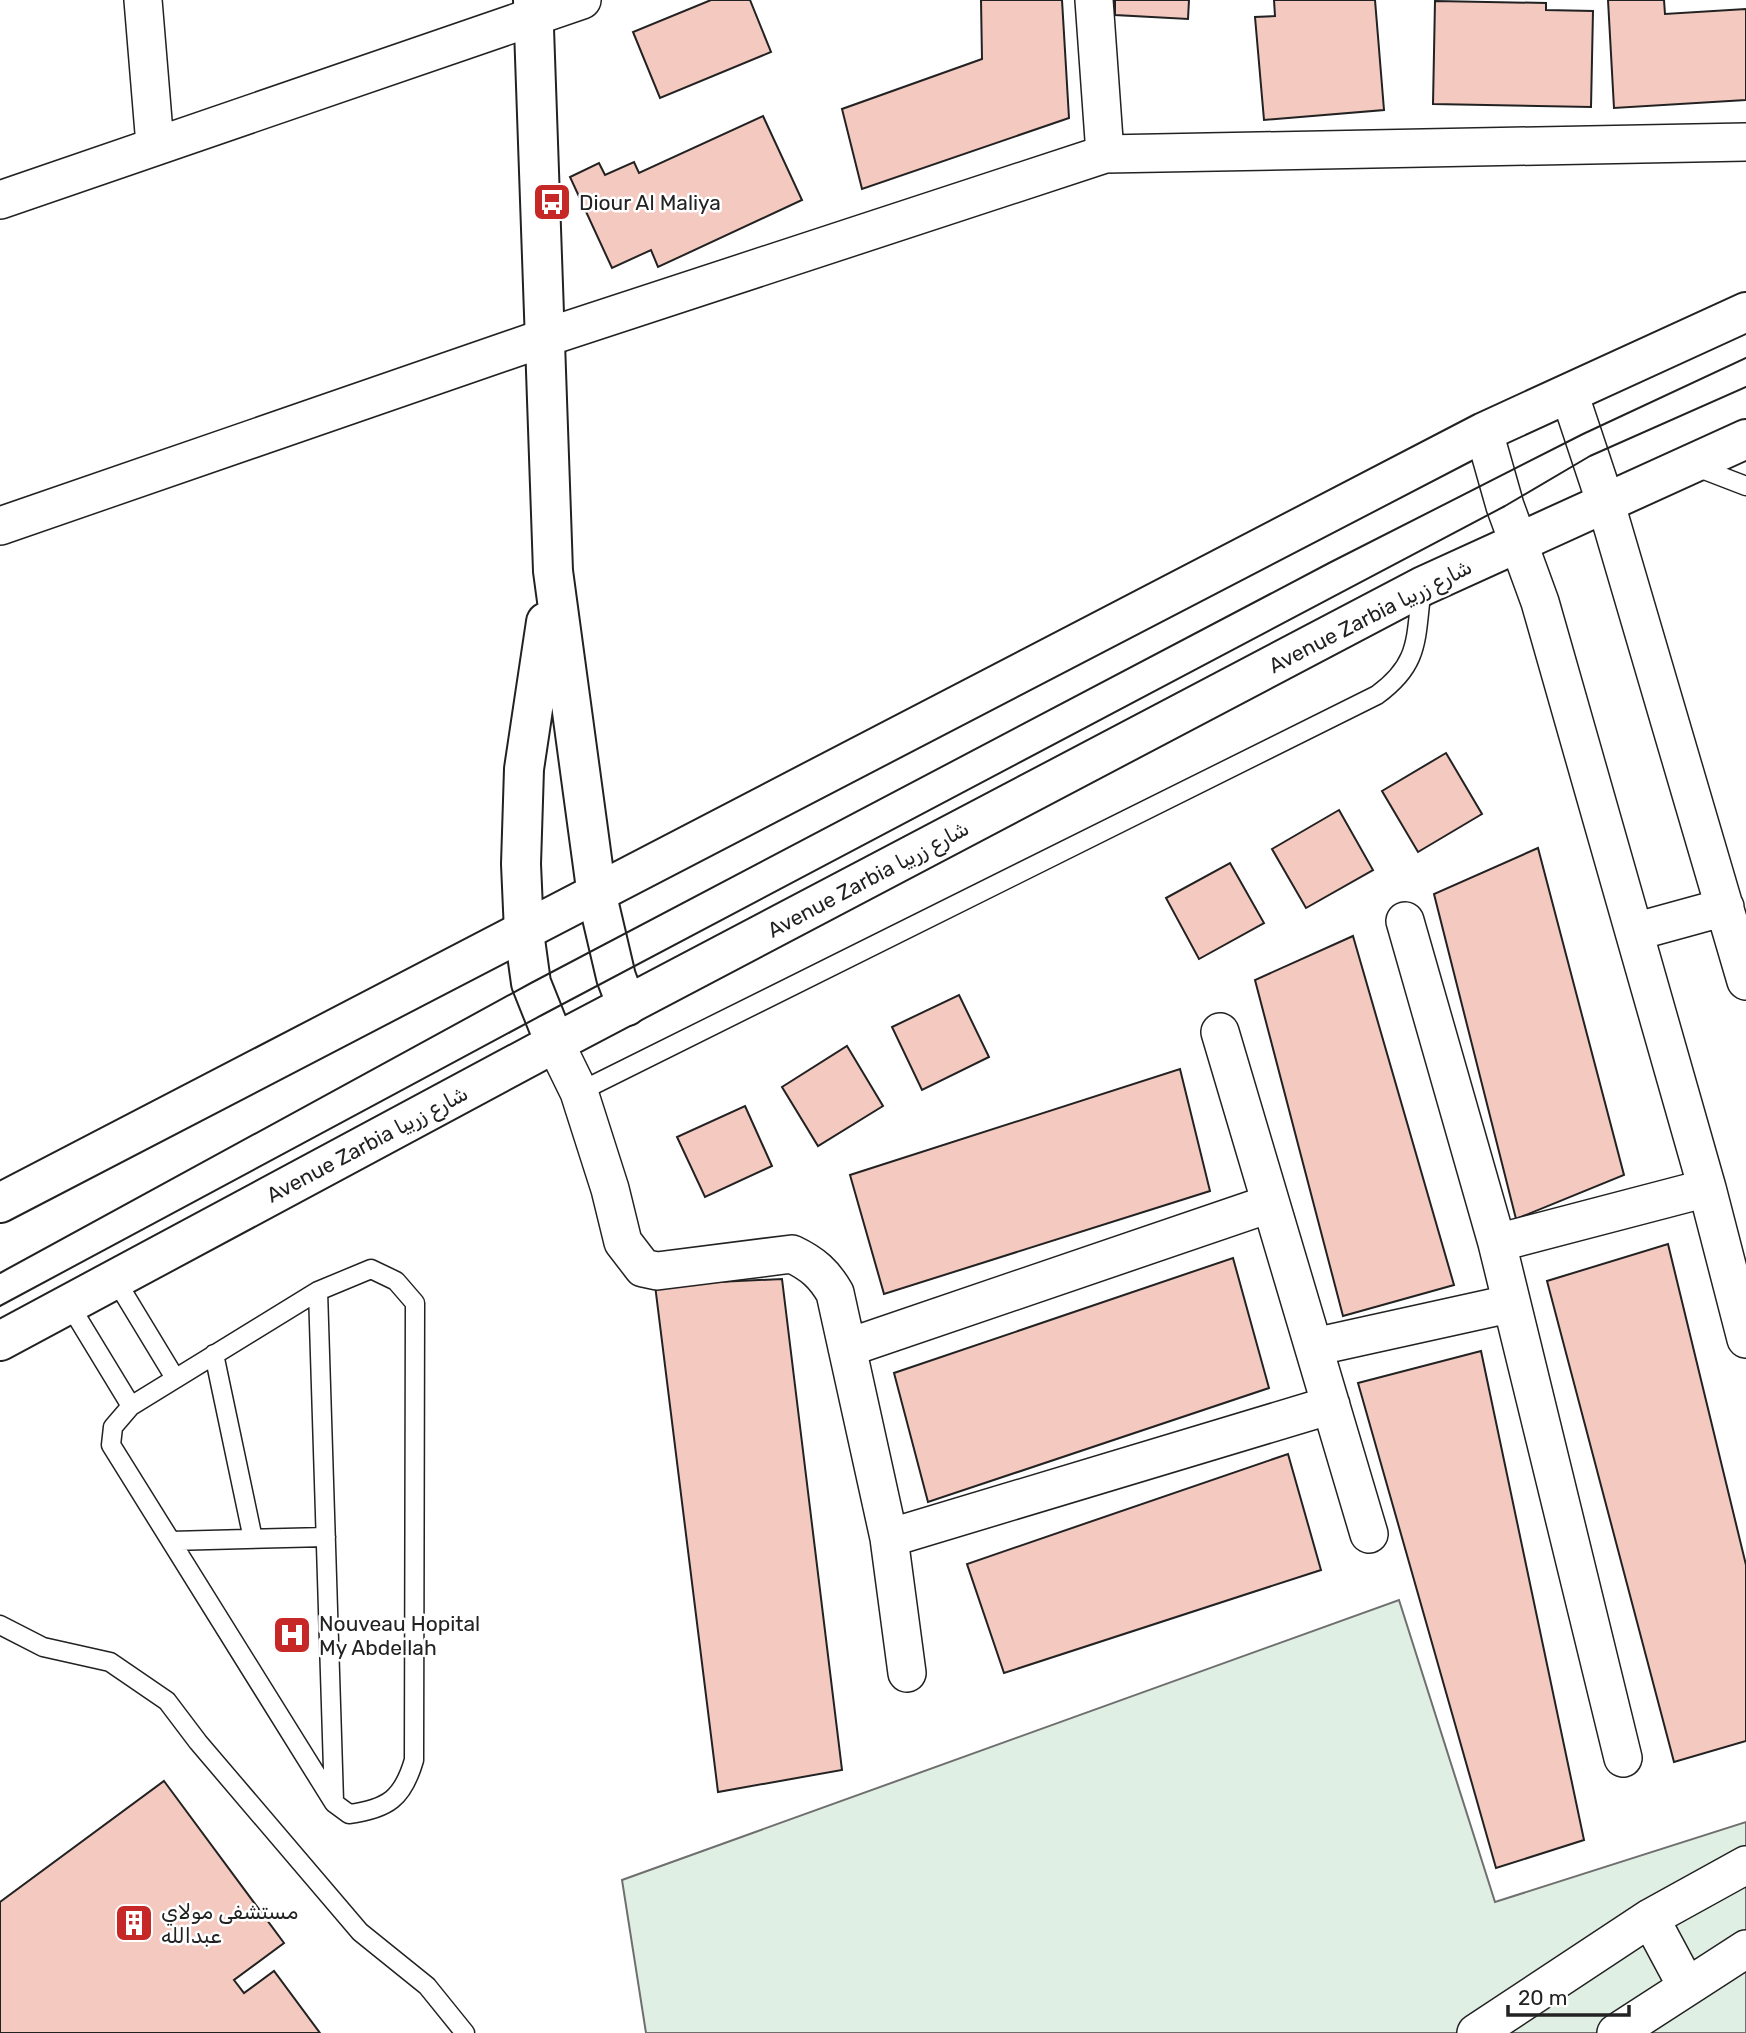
<svg xmlns="http://www.w3.org/2000/svg" width="1746" height="2033" font-family="Rubik,'Noto Naskh Arabic',sans-serif">
  <style>
    .green { fill: #e0efe3; stroke: #6f6f6f; stroke-width: 2 }
    .building { fill: #f3c9c0; stroke: #222; stroke-width: 2 }
    .lines { fill: none; stroke-linecap: round; stroke-linejoin: round }
    .service-casing { stroke: #222; stroke-width: 21 }
    .minor-casing { stroke: #222; stroke-width: 40 }
    .tertiary-casing { stroke: #222; stroke-width: 42 }
    .secondary-casing { stroke: #222; stroke-width: 42 }
    .service { stroke: #fff; stroke-width: 18 }
    .minor { stroke: #fff; stroke-width: 37 }
    .tertiary { stroke: #fff; stroke-width: 38 }
    .secondary { stroke: #fff; stroke-width: 38 }
    .tram { stroke: #222; stroke-width: 2 }
    .labels { text-anchor: middle; dominant-baseline: central; stroke-width: 5; stroke-linejoin: round; paint-order: stroke }
    .poi-label { font-size: 21px; fill: #222; stroke: #fff; text-anchor: start }
    .street-label { font-size: 21px; fill: #222; stroke: #fff }
  </style>
  <rect width="100%" height="100%" fill="#fff"/>
  <path class="green" d="M1399,1600L1495,1902L1746,1822V2033H646L622,1880Z"/>
  <path class="building" d="M711,0H750L771,52L660,98L633,32Z
    M981,0H1062L1069,118L862,189L842,109L982,59Z
    M1115,0H1189L1188,19L1115,15Z
    M1274,0H1375L1384,110L1264,120L1255,17L1275,16Z
    M1608,0H1664L1665,14L1746,9V100L1614,108Z
    M1435,1L1546,3V10L1593,11L1591,107L1433,104Z
    M763,116L802,200L658,267L651,250L612,268L570,177L599,163L605,175L634,162L639,173Z
    M1446,753L1482,814L1418,852L1382,791Z
    M1339,810L1373,870L1306,908L1272,849Z
    M1538,848L1624,1175L1516,1219L1434,894Z
    M1230,863L1264,923L1199,959L1166,898Z
    M1353,936L1454,1285L1343,1316L1255,980Z
    M959,995L989,1057L922,1090L892,1027Z
    M847,1046L883,1106L818,1146L782,1087Z
    M1180,1069L1210,1191L884,1294L850,1175Z
    M745,1106L772,1166L705,1197L677,1137Z
    M1668,1244L1746,1565V1741L1674,1762L1547,1281Z
    M1233,1258L1269,1388L928,1502L894,1373Z
    M782,1279L842,1770L718,1792L655,1285Z
    M1481,1351L1584,1840L1496,1868L1358,1383Z
    M1288,1454L1321,1570L1004,1673L967,1564Z
    M164,1781L284,1943L234,1980L244,1993L274,1971L320,2033H0V1902Z"/>
  <g class="lines">
    <defs>
      <path id="service" d="M1694,466L1746,486
        M579,1092L1377,695C1421,663 1415,638 1422,587
        M371,1269L396,1281L415,1303L414,1760C403,1798 388,1809 349,1814L334,1803L111,1445L113,1427L131,1406L318,1291Z
        M115,1279L175,1378
        M318,1291L334,1801
        M69,1304L131,1406
        M214,1354L253,1539
        M171,1541L326,1537
        M0,1625L43,1647L110,1662L167,1701L198,1742L360,1932L427,1986L465,2033"/>
      <path id="minor" d="M143,0L155,145
        M1094,0L1105,154
        M0,200L582,0
        M1569,393L1605,501L1746,981
        M1484,432L1505,506L1540,602L1707,1188L1746,1339
        M0,526L547,337L1105,154L1746,142
        M1405,921L1497,1243L1707,1188
        M1634,932L1725,907
        M1220,1032L1369,1534
        M555,1043L579,1092L610,1189L623,1242L643,1268L657,1271L792,1254C813,1264 824,1274 835,1293L889,1538L907,1673
        M1497,1243L1623,1758
        M1314,1347L1509,1304
        M847,1348L1269,1204
        M889,1538L1331,1405
        M1650,1918L1687,1987
        M1476,2033L1650,1918L1746,1865
        M1616,2033L1746,1949"/>
      <path id="tertiary" d="M533,0L553,571L597,896L616,977L627,1006
        M546,622L524,769L521,864L524,932L531,983L555,1043"/>
      <path id="secondary" d="M0,1203L1484,432L1746,312
        M0,1341L555,1043L1423,586L1746,439"/>
    </defs>
    <use href="#service" class="service-casing"/>
    <use href="#minor" class="minor-casing"/>
    <use href="#tertiary" class="tertiary-casing"/>
    <use href="#secondary" class="secondary-casing"/>
    <use href="#service" class="service"/>
    <use href="#minor" class="minor"/>
    <use href="#tertiary" class="tertiary"/>
    <use href="#secondary" class="secondary"/>
    <path class="tram" d="M0,1273L531,983L1329,563L1583,434L1746,358
      M0,1306L542,1015L1505,506L1590,456L1746,387"/>
  </g>
  <defs>
    <symbol id="bus-square" viewBox="-11 -11 22 22"><rect x="-9" y="-9" width="18" height="18" rx="4" fill="#c62828" stroke="#fff"/><path d="M-5-6H5V4H4V6H2V4H-2V6H-4V4H-5ZM-3.5-4V0h7V-4ZM-3.5 1.2v1.5H-2V1.2ZM2 1.2v1.5H3.5V1.2Z" fill="#fff"/></symbol>
    <symbol id="hospital-square" viewBox="-11 -11 22 22"><rect x="-9" y="-9" width="18" height="18" rx="4" fill="#c62828" stroke="#fff"/><path d="M-5-5h3v3.5h4V-5h3V5h-3V1.5h-4V5h-3Z" fill="#fff"/></symbol>
    <symbol id="building-square" viewBox="-11 -11 22 22"><rect x="-9" y="-9" width="18" height="18" rx="4" fill="#c62828" stroke="#fff"/><path d="M-4-6H4V6H1V3H-1V6H-4ZM-2.5-4.3h1.7v1.8h-1.7ZM.8-4.3h1.7v1.8H.8ZM-2.5-1h1.7V.8h-1.7ZM.8-1h1.7V.8H.8Z" fill="#fff"/></symbol>
  </defs>
  <g fill-rule="evenodd">
    <use href="#bus-square" x="530" y="180" width="44" height="44"/>
    <use href="#hospital-square" x="270" y="1613" width="44" height="44"/>
    <use href="#building-square" x="112" y="1901" width="44" height="44"/>
  </g>
  <g class="labels">
    <g class="poi-label">
      <text x="579" y="202">Diour Al Maliya</text>
      <text x="319" y="1623">Nouveau Hopital<tspan x="319" dy="24">My Abdellah</tspan></text>
      <text x="161" y="1911">مستشفى مولاي<tspan x="161" dy="24">عبدالله</tspan></text>
    </g>
    <g class="street-label">
      <text transform="translate(1370 616) rotate(-27)">Avenue Zarbia شارع زربيا</text>
      <text transform="translate(868 879) rotate(-28)">Avenue Zarbia شارع زربيا</text>
      <text transform="translate(367 1144) rotate(-28)">Avenue Zarbia شارع زربيا</text>
    </g>
  </g>
  <path d="M1508 2005v10h121v-10" fill="none" stroke="#222222" stroke-width="3.5"/>
  <text x="1518" y="2005" font-size="21" fill="#222222" stroke="#ffffff" stroke-width="5" paint-order="stroke">20 m</text>
</svg>
